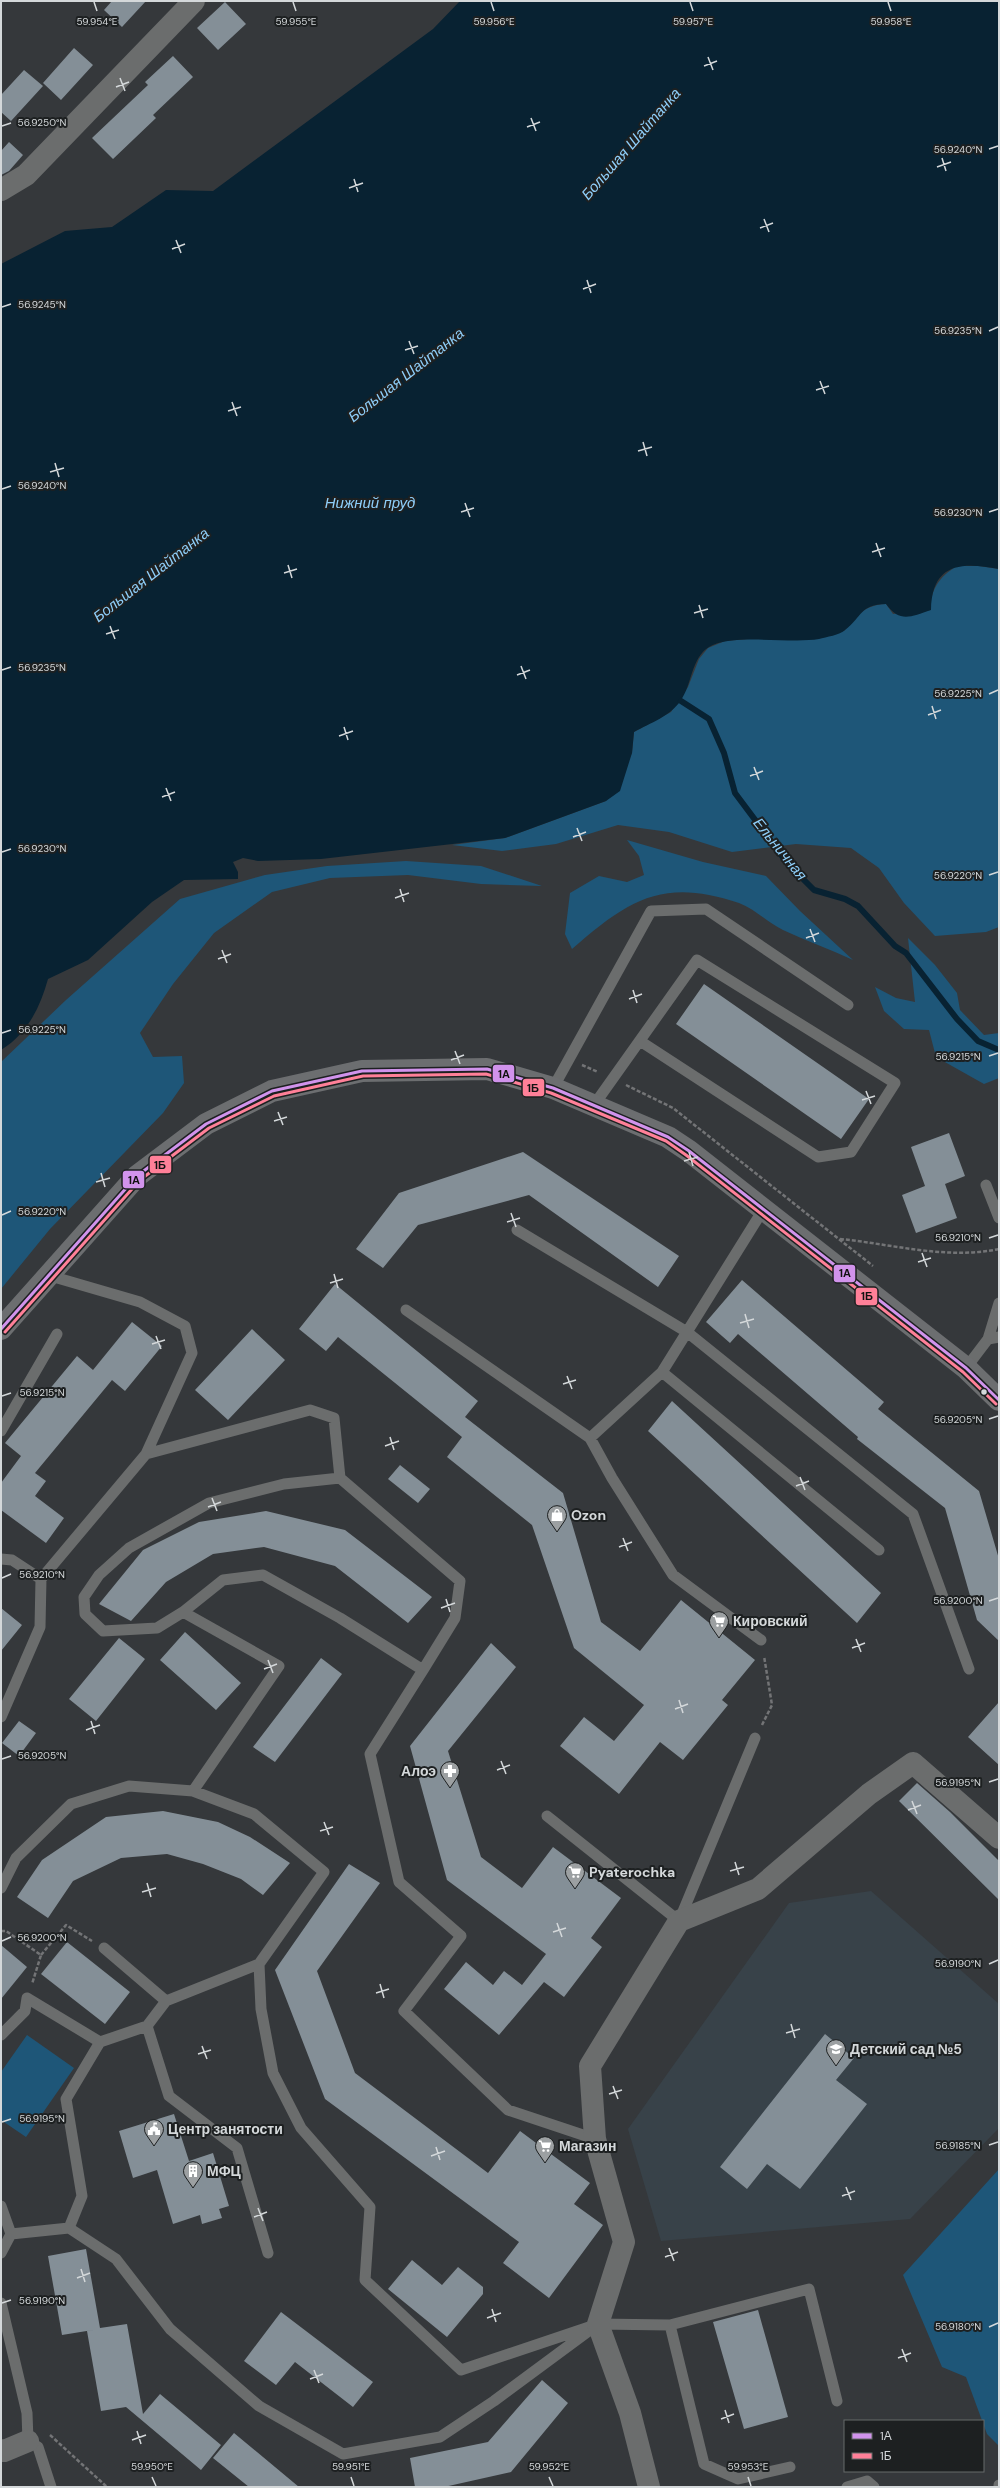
<svg xmlns="http://www.w3.org/2000/svg" width="1000" height="2488" font-family="'DM Sans',sans-serif">
  <style>
    .built { fill: #384249 }
    .green { fill: #1e5678 }
    .water { fill: #082232 }
    .lines { fill: none; stroke-linecap: round; stroke-linejoin: round }
    .stream { stroke: #082232; stroke-width: 6 }
    .building { fill: #848f97 }
    .path { stroke: #737476; stroke-width: 2.5; stroke-dasharray: 4 2; stroke-linecap: butt }
    .lane { stroke: #6b6d6d; stroke-width: 11 }
    .street { stroke: #6b6d6d; stroke-width: 22 }
    .secondary { stroke: #6c6e70; stroke-width: 22 }
    .bus-1-casing { stroke: #1d2021; stroke-width: 6 }
    .bus-2-casing { stroke: #1d2021; stroke-width: 6 }
    .bus-1 { stroke: #d193ec; stroke-width: 3 }
    .bus-2 { stroke: #ff8098; stroke-width: 3 }
    .ticks { fill: none; stroke: #d4d8da; stroke-width: 1.5 }
    .bus-dot { fill: #d4d8da; stroke: #1d2021; stroke-width: 1.5 }
    .labels { text-anchor: middle; dominant-baseline: central; stroke-width: 4; stroke-linejoin: round; paint-order: stroke }
    .poi-label { font-size: 14px; font-weight: bold; fill: #d4d8da; stroke: #1d2021; text-anchor: start }
    .water-label { font-size: 15px; font-style: italic; fill: #8ecef9; stroke: #1d2021 }
    .ticks-label { font-size: 10px; text-anchor: middle; fill: #d4d8da; stroke: #1d2021; stroke-width: 4; stroke-linejoin: round; paint-order: stroke }
    .line-badge { stroke: #1d2021; stroke-width: 1.5 }
    .pale-badge-label { font-size: 11px; text-anchor: middle; font-weight: bold; fill: #111 }
  </style>
  <rect width="100%" height="100%" fill="#35383b"/>
  <path class="built" d="M871,1891L999,2004V2128L910,2219L661,2241L628,2129L789,1903Z"/>
  <path class="green" d="M957,566H979L999,569V927L986,932L935,936L904,903L879,868L851,848L796,844L732,852L669,832L618,825L556,844L502,851L452,845L505,838L606,801L632,753L634,732L671,712L688,687L699,659L708,648L725,641L844,631C858,615 864,605 886,604L893,614L930,610C931,589 939,577 957,566Z
    M627,840L703,862L766,876L800,911L853,960C830,949 806,941 783,930C768,923 755,909 739,903C663,877 628,900 572,949L565,934L570,893L599,876L627,882L644,875L639,856Z
    M406,861L481,866L542,886L481,884L408,875L330,878L272,892L214,933L173,984L140,1033L153,1057L182,1056L184,1083L163,1113L50,1229L1,1289V1062L66,1000L180,899L265,875L327,866Z
    M908,938L935,965L957,993L960,1010L984,1035L999,1033V1078L984,1084L936,1057L929,1030L904,1029L884,1011L875,987L896,998L915,1002Z
    M27,2035L74,2068L26,2137L1,2120V2072Z
    M999,2169V2446L987,2434L966,2377L942,2367L903,2275Z"/>
  <path class="water" d="M460,1H999V569C961,562 932,563 931,610C910,617 900,623 886,604C859,605 863,616 845,630C840,635 826,637 819,639C790,644 731,633 709,647C691,658 692,685 681,700C671,716 650,723 634,732L632,753L620,791L606,801L505,838L321,859L258,861L243,858L233,862L238,872V879L184,880L152,902L88,960L48,979C40,1008 27,1034 1,1050V264L65,231L112,227L166,190L213,191L433,29Z"/>
  <g class="lines">
    <path class="stream" d="M681,701L709,719L724,753L735,793L788,864L814,890L845,899L858,906L895,946L906,953L957,1019L978,1041L999,1050"/>
  </g>
  <path class="building" d="M112,1H146L122,27L104,10Z
    M225,2L246,24L218,50L197,28Z
    M74,48L93,65L61,100L43,83Z
    M173,56L193,77L153,115L156,118L113,159L92,138L148,85L145,82Z
    M24,70L43,86L11,121L1,112V95Z
    M9,142L23,155L9,171L1,175V151Z
    M704,984L869,1099L841,1139L676,1024Z
    M949,1133L965,1176L945,1184L957,1218L916,1233L902,1195L925,1186L911,1147Z
    M523,1152L679,1256L658,1287L529,1195L418,1225L383,1268L356,1249L399,1193Z
    M742,1280L884,1402L878,1409L979,1491L999,1559V1641L977,1620L945,1508L857,1439L858,1437L738,1334L730,1343L706,1322Z
    M335,1284L478,1401L465,1417L563,1493L601,1622L640,1651L681,1600L755,1660L722,1700L728,1705L683,1760L660,1742L619,1794L560,1746L584,1717L614,1741L644,1705L574,1648L532,1525L447,1457L462,1437L338,1337L326,1351L299,1329Z
    M132,1322L162,1346L125,1391L112,1380L35,1473L46,1481L35,1496L64,1518L46,1543L1,1510V1483L21,1456L5,1443L77,1356L93,1370Z
    M252,1329L285,1360L228,1420L195,1390Z
    M672,1401L881,1593L857,1623L648,1431Z
    M400,1465L430,1489L418,1503L388,1479Z
    M266,1511L345,1530L432,1597L408,1623L335,1566L264,1547L213,1554L166,1582L131,1621L99,1604L143,1550L199,1522Z
    M1,1608L22,1625L1,1651Z
    M185,1632L241,1683L216,1710L160,1660Z
    M119,1638L145,1659L96,1721L69,1699Z
    M491,1643L516,1667L448,1751L481,1857L522,1888L553,1847L621,1898L591,1938L602,1947L564,1997L544,1982L499,2035L444,1989L466,1962L493,1985L504,1971L522,1985L546,1954L447,1880L410,1746Z
    M321,1658L342,1674L275,1762L253,1747Z
    M999,1702V1765L968,1737Z
    M19,1721L36,1733L19,1756L2,1743Z
    M917,1783L950,1812L999,1861V1900L899,1801Z
    M163,1811L218,1822L250,1837L290,1863L263,1895L241,1879L203,1864L167,1854L121,1858L73,1881L48,1918L17,1897L42,1860L106,1817Z
    M349,1864L380,1883L317,1971L355,2073L488,2173L520,2131L590,2183L574,2204L603,2225L549,2298L503,2263L519,2242L325,2099L275,1970Z
    M67,1942L130,1992L105,2024L41,1974Z
    M1,1945L27,1967L1,1999Z
    M825,2034L854,2058L836,2080L867,2104L800,2189L767,2164L747,2189L720,2167Z
    M174,2114L189,2161L213,2153L229,2206L219,2209L222,2218L202,2224L200,2215L173,2224L157,2170L133,2178L119,2131Z
    M86,2249L100,2328L127,2324L143,2414L160,2394L221,2445L201,2470L126,2407L101,2411L87,2331L99,2329L62,2335L48,2256Z
    M412,2260L442,2285L458,2267L483,2287V2294L447,2337L388,2289Z
    M758,2310L788,2417L744,2429L713,2322Z
    M281,2312L373,2382L353,2407L295,2362L276,2385L244,2361Z
    M542,2380L568,2403L511,2472L444,2487H415L410,2458L488,2442Z
    M234,2433L299,2487H249L213,2458Z"/>
  <g class="lines">
    <path class="path" d="M582,1065L598,1072
      M626,1085L673,1108L873,1266
      M840,1239C892,1244 947,1260 999,1249
      M762,1725L772,1705L764,1656
      M1,1931H6L41,1955L32,1984
      M41,1955L66,1925L92,1941
      M50,2435L107,2487"/>
    <path class="lane" d="M553,1088L651,911L706,909L848,1005
      M594,1105L697,960L895,1083L851,1152L818,1157L640,1041
      M986,1185L999,1218
      M763,1210L662,1372L879,1550
      M517,1230L687,1332L913,1514L969,1669
      M47,1275L140,1302L185,1326L192,1353L146,1454
      M406,1310L590,1438L612,1478L673,1575L761,1640
      M988,1339L999,1303
      M966,1368L988,1339L999,1337
      M1,1431L57,1334
      M590,1438L662,1372
      M1,1559L12,1560L41,1579L146,1454L310,1410L334,1418L340,1478L460,1581L455,1618L423,1670L340,1618L263,1575L223,1580L183,1612L279,1666L193,1791
      M183,1612L157,1628L103,1631L85,1614L84,1597L99,1575L129,1548L209,1503L284,1484L340,1478
      M423,1670L370,1754L399,1882L461,1936L404,2011L508,2110L595,2139
      M1,1717L40,1627L41,1579
      M547,1816L679,1921L755,1738
      M1,1888L16,1858L71,1804L129,1786L193,1791L254,1814L324,1872L259,1964L166,2001L147,2026L100,2042L66,2099L82,2196L69,2228L11,2234
      M104,1948L166,2001
      M259,1964L261,2009L273,2073L301,2128L370,2207L365,2280L461,2370L598,2324L670,2325L809,2289L837,2401
      M147,2026L169,2096L237,2148L268,2253
      M1,2035L25,2011L27,1998L100,2042
      M1,2206L11,2234L1,2253
      M69,2228L116,2259L170,2329L259,2406L343,2454L440,2437L494,2401L590,2330
      M1,2303L27,2413L28,2441L38,2447L51,2487
      M670,2325L704,2464L738,2479L790,2467
      M847,2487L867,2481L874,2487
      M999,2487V2485"/>
    <path class="street" d="M1,190L26,175L194,1
      M1,2450L4,2451L28,2441
      M649,2487L630,2413L598,2324L624,2242L595,2139L590,2066L679,1921L758,1889L869,1794L913,1763L999,1838"/>
    <path class="secondary" d="M1,1329L137,1176L206,1124L272,1091L362,1071L487,1069L553,1088L668,1137L689,1151L966,1368L999,1400"/>
    <defs>
      <path id="bus-1" d="M1,1329L137,1176L206,1124L272,1091L362,1071L487,1069L553,1088L668,1137L689,1151L966,1368L999,1400"/>
      <path id="bus-2" d="M5,1332L140,1180L209,1128L274,1096L363,1076L486,1074L551,1093L666,1141L686,1155L963,1372L996,1404"/>
    </defs>
    <use href="#bus-1" class="bus-1-casing"/>
    <use href="#bus-2" class="bus-2-casing"/>
    <use href="#bus-1" class="bus-1"/>
    <use href="#bus-2" class="bus-2"/>
  </g>
  <path class="ticks" d="M94,2L97,11M293,2L296,11M491,2L494,11M690,2L693,11M888,2L891,11M708,57L713,70M704,66L717,61M120,78L125,91M116,87L129,82M531,118L536,131M2,126L11,123M527,127L540,122M989,149L998,146M942,158L946,171M937,167L951,162M354,179L358,192M349,188L363,183M764,219L769,232M760,228L773,223M176,240L181,253M172,249L185,244M587,280L591,293M583,289L596,284M2,307L11,304M989,331L998,327M409,341L414,354M405,350L418,346M820,381L825,394M816,390L829,386M232,402L237,416M228,411L241,407M643,442L647,456M638,451L652,447M55,463L59,477M50,472L64,468M2,489L11,486M465,503L470,517M461,512L474,508M989,512L998,509M876,543L881,557M872,552L885,548M288,565L292,578M284,573L297,569M699,605L703,618M694,613L708,609M110,626L115,639M106,634L119,630M521,666L526,679M2,670L11,667M517,675L530,670M989,694L998,690M932,706L936,719M928,715L941,710M344,727L348,740M339,736L353,731M754,767L759,780M750,776L763,771M166,788L171,801M162,797L175,792M577,828L582,841M573,837L586,832M2,852L11,849M989,875L998,872M400,889L404,902M395,898L409,893M810,929L815,942M806,938L819,933M222,950L227,963M218,959L231,954M633,990L637,1003M629,999L642,994M2,1033L11,1030M455,1051L460,1064M989,1056L998,1053M451,1060L464,1055M866,1091L871,1104M862,1100L875,1096M278,1112L283,1125M274,1121L287,1117M689,1152L693,1166M684,1161L698,1157M101,1173L105,1187M96,1182L110,1178M511,1213L516,1227M2,1215L11,1211M507,1222L520,1218M989,1238L998,1235M922,1253L927,1267M918,1262L931,1258M334,1274L338,1288M330,1283L343,1279M745,1314L749,1328M740,1323L754,1319M156,1336L161,1349M152,1344L165,1340M567,1376L572,1389M563,1384L576,1380M2,1396L11,1393M989,1419L998,1416M390,1437L394,1450M385,1446L399,1441M800,1477L805,1490M796,1486L809,1481M212,1498L217,1511M208,1507L221,1502M623,1538L628,1551M619,1547L632,1542M2,1578L11,1574M446,1599L450,1612M989,1601L998,1598M441,1608L455,1603M856,1639L861,1652M852,1648L865,1643M268,1660L273,1673M264,1669L277,1664M679,1700L683,1713M675,1709L688,1704M91,1721L95,1734M86,1730L100,1725M2,1759L11,1756M501,1761L506,1774M497,1770L510,1765M989,1782L998,1779M912,1801L917,1814M908,1810L921,1805M324,1822L329,1835M320,1831L333,1827M735,1862L739,1875M730,1871L744,1867M147,1883L151,1897M142,1892L156,1888M557,1923L562,1937M553,1932L566,1928M2,1941L11,1937M989,1964L998,1960M380,1984L384,1998M376,1993L389,1989M791,2024L795,2038M786,2033L800,2029M202,2046L207,2059M198,2054L211,2050M613,2086L618,2099M609,2094L622,2090M2,2122L11,2119M989,2145L998,2142M436,2147L440,2160M431,2156L445,2151M846,2187L851,2200M842,2196L855,2191M258,2208L263,2221M254,2217L267,2212M669,2248L674,2261M665,2257L678,2252M81,2269L85,2282M77,2278L90,2273M2,2303L11,2300M492,2309L496,2322M487,2318L501,2313M989,2327L998,2323M902,2349L907,2362M898,2358L911,2353M314,2370L319,2383M310,2379L323,2374M725,2410L729,2423M721,2419L734,2414M137,2431L141,2444M132,2440L146,2435M152,2477L156,2486M351,2477L354,2486M549,2477L553,2486M748,2477L751,2486"/>
  <defs>
    <symbol id="shop-pin" viewBox="-11 -11 22 30"><path d="M0 17L-7.5 6A9.5 9.5 0 1 1 7.5 6Z" fill="#9ca0a2" stroke="#1d2021"/><path d="M-5-2.5h2.3a2.7 3.5 0 0 1 5.4 0H5L5.5 6h-11ZM-1.5-2.5h3a1.5 2.3 0 0 0-3 0Z" fill="#fff"/></symbol>
    <symbol id="supermarket-pin" viewBox="-11 -11 22 30"><path d="M0 17L-7.5 6A9.5 9.5 0 1 1 7.5 6Z" fill="#9ca0a2" stroke="#1d2021"/><path d="M-6-5.5h2.5l.6 2H6L4.5 2H-2.5L-4.4-4H-6ZM-1.5 3.2a1.3 1.3 0 1 0 .1 0ZM3 3.2a1.3 1.3 0 1 0 .1 0Z" fill="#fff"/></symbol>
    <symbol id="pharmacy-pin" viewBox="-11 -11 22 30"><path d="M0 17L-7.5 6A9.5 9.5 0 1 1 7.5 6Z" fill="#9ca0a2" stroke="#1d2021"/><path d="M-2-6h4v4h4v4h-4v4h-4v-4h-4v-4h4Z" fill="#fff"/></symbol>
    <symbol id="school-pin" viewBox="-11 -11 22 30"><path d="M0 17L-7.5 6A9.5 9.5 0 1 1 7.5 6Z" fill="#9ca0a2" stroke="#1d2021"/><path d="M0-5L7-2L0 1L-7-2ZM-4 1L0 2.5L4 1V4Q0 6-4 4Z" fill="#fff"/></symbol>
    <symbol id="civic-pin" viewBox="-11 -11 22 30"><path d="M0 17L-7.5 6A9.5 9.5 0 1 1 7.5 6Z" fill="#9ca0a2" stroke="#1d2021"/><path d="M-.6-6.5H3V-4.5H.6V-3L4-1V1h2V6H-6V1h2V-1L-.6-3ZM-1.2 2.5V6h2.4V2.5Z" fill="#fff"/></symbol>
    <symbol id="building-pin" viewBox="-11 -11 22 30"><path d="M0 17L-7.5 6A9.5 9.5 0 1 1 7.5 6Z" fill="#9ca0a2" stroke="#1d2021"/><path d="M-4-6H4V6H1V3H-1V6H-4ZM-2.5-4.3h1.7v1.8h-1.7ZM.8-4.3h1.7v1.8H.8ZM-2.5-1h1.7V.8h-1.7ZM.8-1h1.7V.8H.8Z" fill="#fff"/></symbol>
  </defs>
  <g fill-rule="evenodd">
    <use href="#shop-pin" x="546" y="1504" width="22" height="30"/>
    <use href="#supermarket-pin" x="708" y="1610" width="22" height="30"/>
    <use href="#pharmacy-pin" x="439" y="1760" width="22" height="30"/>
    <use href="#supermarket-pin" x="564" y="1861" width="22" height="30"/>
    <use href="#school-pin" x="825" y="2038" width="22" height="30"/>
    <use href="#civic-pin" x="143" y="2118" width="22" height="30"/>
    <use href="#supermarket-pin" x="534" y="2135" width="22" height="30"/>
    <use href="#building-pin" x="182" y="2160" width="22" height="30"/>
  </g>
  <circle class="bus-dot" cx="984" cy="1392" r="3.5"/>
  <g class="labels">
    <g class="poi-label">
      <text x="571" y="1515">Ozon</text>
      <text x="733" y="1621">Кировский</text>
      <text x="436" y="1771" text-anchor="end">Алоэ</text>
      <text x="589" y="1872">Pyaterochka</text>
      <text x="850" y="2049">Детский сад №5</text>
      <text x="168" y="2129">Центр занятости</text>
      <text x="559" y="2146">Магазин</text>
      <text x="207" y="2171">МФЦ</text>
    </g>
    <g class="water-label">
      <text transform="translate(631 144) rotate(-49)">Большая Шайтанка</text>
      <text transform="translate(406 375) rotate(-38)">Большая Шайтанка</text>
      <text x="370" y="503">Нижний пруд</text>
      <text transform="translate(151 575) rotate(-38)">Большая Шайтанка</text>
      <text transform="translate(780 849) rotate(51)">Ельничная</text>
    </g>
  </g>
  <g class="ticks-label">
    <text x="693" y="25">59.957°E</text>
    <text x="97" y="25">59.954°E</text>
    <text x="296" y="25">59.955°E</text>
    <text x="494" y="25">59.956°E</text>
    <text x="891" y="25">59.958°E</text>
    <text x="42" y="126">56.9250°N</text>
    <text x="958" y="153">56.9240°N</text>
    <text x="42" y="308">56.9245°N</text>
    <text x="958" y="334">56.9235°N</text>
    <text x="42" y="489">56.9240°N</text>
    <text x="958" y="516">56.9230°N</text>
    <text x="42" y="671">56.9235°N</text>
    <text x="958" y="697">56.9225°N</text>
    <text x="42" y="852">56.9230°N</text>
    <text x="958" y="879">56.9220°N</text>
    <text x="42" y="1033">56.9225°N</text>
    <text x="958" y="1060">56.9215°N</text>
    <text x="42" y="1215">56.9220°N</text>
    <text x="958" y="1241">56.9210°N</text>
    <text x="42" y="1396">56.9215°N</text>
    <text x="958" y="1423">56.9205°N</text>
    <text x="42" y="1578">56.9210°N</text>
    <text x="958" y="1604">56.9200°N</text>
    <text x="42" y="1759">56.9205°N</text>
    <text x="958" y="1786">56.9195°N</text>
    <text x="42" y="1941">56.9200°N</text>
    <text x="958" y="1967">56.9190°N</text>
    <text x="42" y="2122">56.9195°N</text>
    <text x="958" y="2149">56.9185°N</text>
    <text x="42" y="2304">56.9190°N</text>
    <text x="958" y="2330">56.9180°N</text>
    <text x="152" y="2470">59.950°E</text>
    <text x="351" y="2470">59.951°E</text>
    <text x="549" y="2470">59.952°E</text>
    <text x="748" y="2470">59.953°E</text>
  </g>
  <g class="line-badge">
    <rect x="492" y="1064" width="23" height="19" rx="4" fill="#d193ec"/>
    <rect x="522" y="1078" width="23" height="19" rx="4" fill="#ff8098"/>
    <rect x="149" y="1155" width="23" height="19" rx="4" fill="#ff8098"/>
    <rect x="122" y="1170" width="23" height="19" rx="4" fill="#d193ec"/>
    <rect x="833" y="1264" width="23" height="19" rx="4" fill="#d193ec"/>
    <rect x="855" y="1287" width="23" height="19" rx="4" fill="#ff8098"/>
  </g>
  <g class="pale-badge-label">
    <text x="504" y="1078">1А</text>
    <text x="533" y="1092">1Б</text>
    <text x="160" y="1169">1Б</text>
    <text x="134" y="1184">1А</text>
    <text x="845" y="1277">1А</text>
    <text x="867" y="1300">1Б</text>
  </g>
  <rect width="1000" height="2488" fill="none" stroke="#d4d8da" stroke-width="4"/>
  <rect x="844" y="2420" width="140" height="52" fill="#1d2021" stroke="#666a6b"/>
  <rect x="852" y="2433" width="20" height="6" fill="#d193ec" stroke="#666a6b"/>
  <text x="880" y="2440" font-size="12" fill="#d4d8da">1А</text>
  <rect x="852" y="2453" width="20" height="6" fill="#ff8098" stroke="#666a6b"/>
  <text x="880" y="2460" font-size="12" fill="#d4d8da">1Б</text>
</svg>
